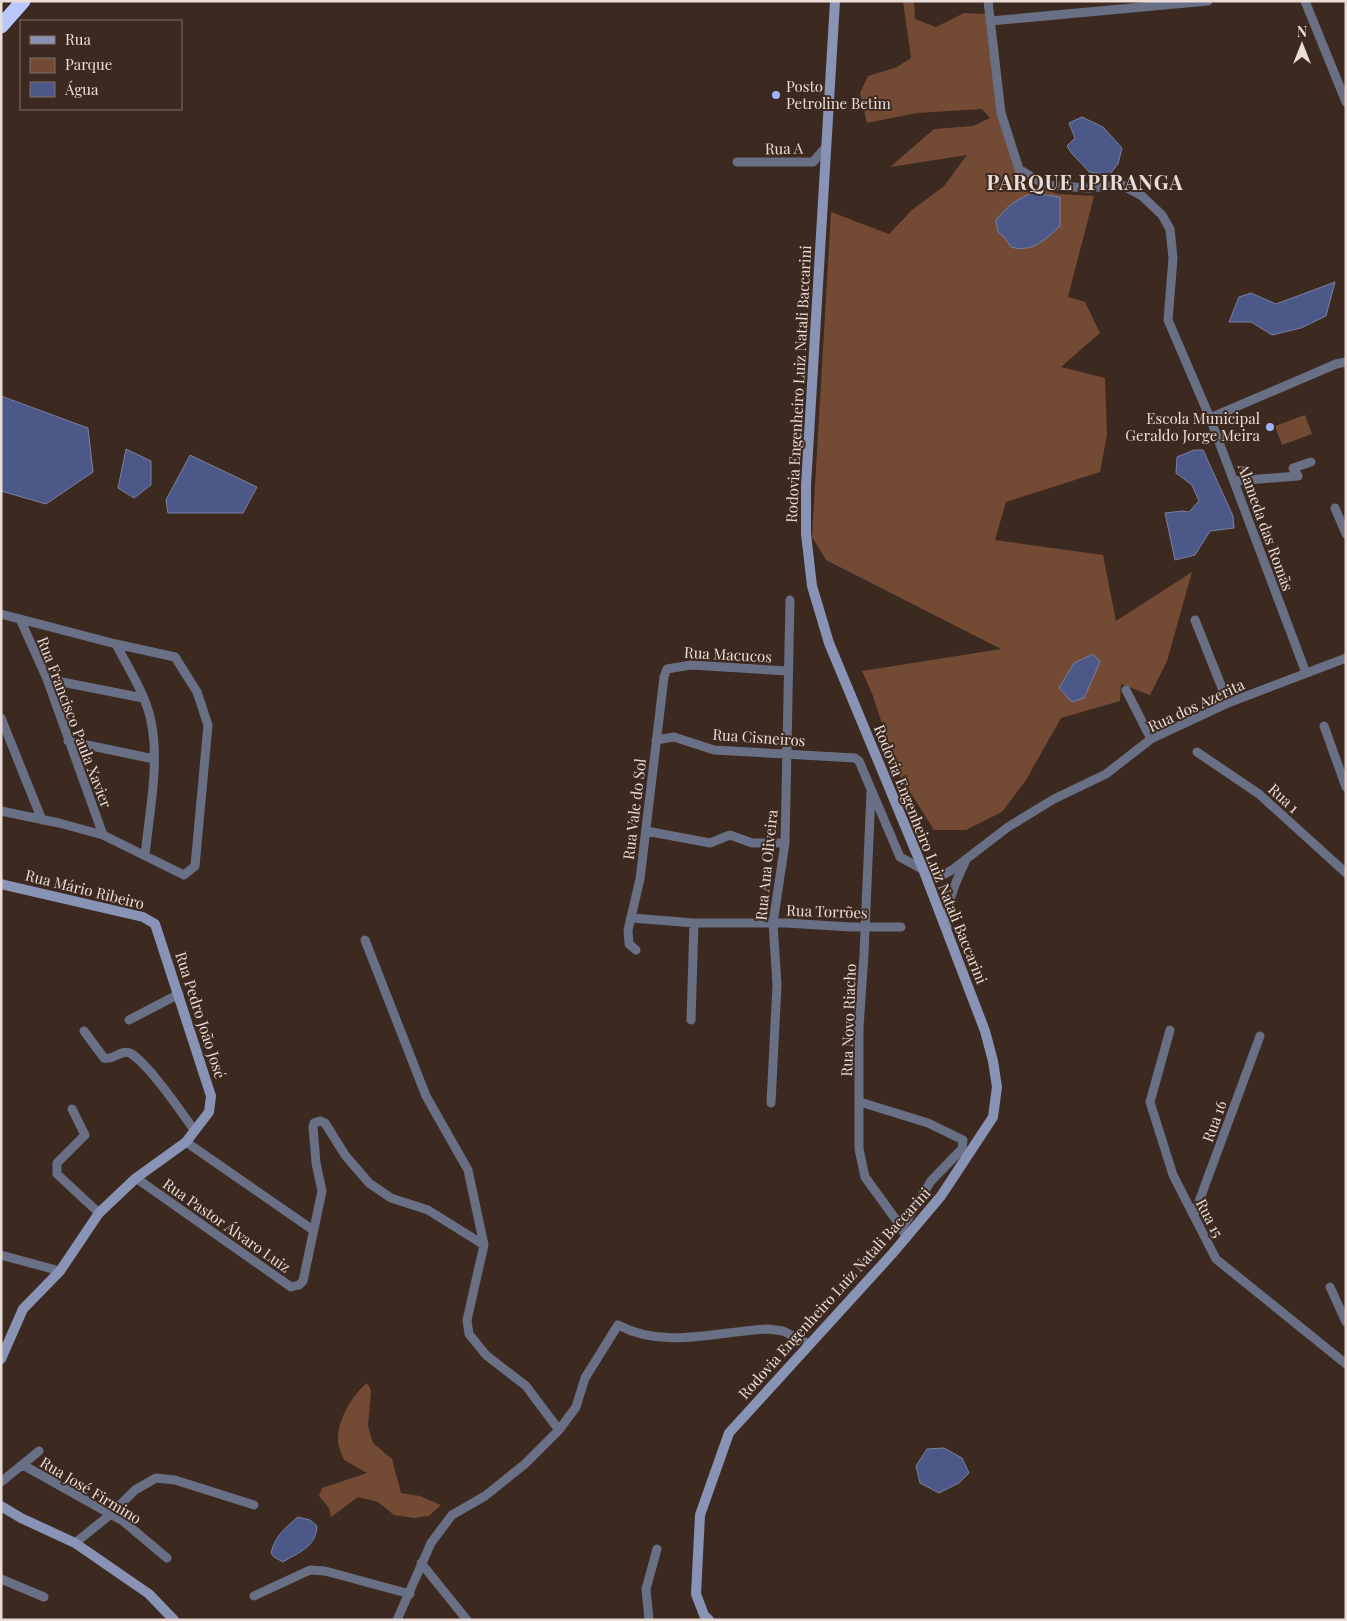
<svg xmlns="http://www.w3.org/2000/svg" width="1347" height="1621" font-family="'Playfair Display',serif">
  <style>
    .green { fill: #734a34 }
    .water { fill: #4c5887; stroke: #7b809f }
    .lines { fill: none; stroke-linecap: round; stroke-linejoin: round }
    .street { stroke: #696f85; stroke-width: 9 }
    .secondary { stroke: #8993b6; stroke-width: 10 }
    .highway { stroke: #b9c8fe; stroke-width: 15 }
    .poi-dot { fill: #9fb3fd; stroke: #3c291f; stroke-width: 2 }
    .labels { text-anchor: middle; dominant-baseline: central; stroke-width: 4; stroke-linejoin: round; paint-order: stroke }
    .poi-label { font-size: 15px; fill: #eaddd7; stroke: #3c291f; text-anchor: start }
    .street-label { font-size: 15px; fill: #eaddd7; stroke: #3c291f }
    .district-label { font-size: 20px; font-weight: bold; letter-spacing: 1px; fill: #eaddd7; stroke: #3c291f }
  </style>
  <rect width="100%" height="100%" fill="#3c291f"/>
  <path class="green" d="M903,1H914L915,19L936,27L964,13L986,14C993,73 995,129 1023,183L1058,194L1094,196L1068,297L1085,302L1100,333L1061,367L1105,378L1107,435L1100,472L1006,502L995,540L1103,555L1116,621L1192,572L1167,661L1150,695L1121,684L1120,701L1061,718L1026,780L1002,812L966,830H934L898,773L873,696L862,671L1001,649L826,560L812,537L831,212L889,234L912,210L944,186L967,155L890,167L934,129L973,126L990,118L982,109L917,113L867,123L860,93L868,76L897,67L911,58Z
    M1305,415L1312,434L1282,445L1275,426Z
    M367,1383L371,1390L368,1426L373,1443L392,1459L401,1493L420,1496L441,1505L429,1516L414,1518L394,1515L378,1502L358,1497L331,1517L329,1508L319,1496L322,1488L367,1473L344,1460C342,1454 338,1447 338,1441C337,1421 352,1395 367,1383Z"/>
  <path class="water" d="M1082,117L1103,127L1122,148L1118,164L1110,174L1089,172C1081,162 1072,156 1067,146L1075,138L1069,123Z
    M1033,193L1060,197V226C1045,240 1032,253 1011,247L1005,238L998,232L996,220C1007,207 1017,198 1033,193Z
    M1335,282L1326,316L1301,328L1272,335L1251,322H1229L1239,297L1251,293L1276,304Z
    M1,396L88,428L93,472L46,504L1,491Z
    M126,449L151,461V485L134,498L118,488Z
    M1194,450H1203L1233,516L1234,528L1210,531L1195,555L1175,560L1165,513L1182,511L1189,512L1199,501L1192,485L1176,473L1177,457Z
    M190,455L257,487L243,513H168L166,500Z
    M1093,654L1100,662L1084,698L1072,702L1059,688L1074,663Z
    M944,1448L962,1458L969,1473L959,1483L939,1493L920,1483L916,1466L927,1449Z
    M298,1517L310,1520L317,1526C316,1547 299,1552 283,1562L274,1557L271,1553C275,1536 285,1528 298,1517Z"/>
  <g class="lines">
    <path class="street" d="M988,1L1001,113L1019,169L1045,185L1088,188L1122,185L1142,196L1162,215L1170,229L1173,258L1168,320L1210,418L1306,673
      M1305,1L1346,102
      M990,21L1208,1
      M737,162H813L825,148
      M1210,418L1336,364L1346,362
      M1235,481L1298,476L1293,468L1311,462
      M1335,508L1346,534
      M1,614L116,644L175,657L197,692L208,725L195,866L184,875L103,835L59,823L1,811
      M20,619L47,679L103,835
      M1195,620L1228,703
      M116,644C128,668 146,695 151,721C160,764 149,813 145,856
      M47,679L143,698
      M1126,690L1151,739
      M1,718L42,820
      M1324,726L1346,787
      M656,740L674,737L714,750L855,758L859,761L900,857L931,874L941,876L952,870L1008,827L1054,799L1106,774L1151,739L1228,703L1346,658
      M68,741L154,759
      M1197,752L1259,794L1346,873
      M871,792L864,954L859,1028V1149L865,1177L902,1228L906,1238
      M646,831L710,843L730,835L752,843H785
      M632,918L694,923H786L851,927H901
      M947,928C946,904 955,883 965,862
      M365,940L426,1096L468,1170L484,1245L467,1320L469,1334L486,1355L526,1386L559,1430
      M636,950L629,944L628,930L640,879L664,677L667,669L691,665L788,671
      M129,1020L179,994
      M691,1020L694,923
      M1170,1030L1150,1102L1173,1175L1216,1259L1346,1364
      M84,1031L104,1058C113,1061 121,1049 130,1053C149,1064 181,1112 195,1131
      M860,1102L928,1123L963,1140L962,1149L931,1181L902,1228
      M771,1103L777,985L773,923L785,843L790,600
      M72,1109L85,1135L57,1163V1174L99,1213
      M186,1142L313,1230
      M136,1178L291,1287L299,1285L303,1281L322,1191L316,1163L313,1127L314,1123L320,1121L325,1123L345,1155L369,1183L391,1198L428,1210L484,1245
      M1194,1215L1260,1036
      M1,1255L60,1271
      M1330,1287L1346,1322
      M23,1465L123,1521L167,1558
      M1,1482L39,1451
      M75,1543L111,1514L135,1490L156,1478L175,1480L254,1505
      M421,1563L467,1620
      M1,1579L44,1597
      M254,1596L310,1570L325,1571L410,1594
      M397,1620L431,1543L452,1515L485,1496L525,1464L559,1430L576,1407L585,1378L618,1325C665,1350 718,1331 768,1329L783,1331L809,1344
      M649,1620L646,1589L657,1549"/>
    <path class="secondary" d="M1,884L143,917L155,924L211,1096L209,1112L186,1142L136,1178L99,1213L60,1271L23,1309L1,1359
      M1,1506L21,1518L75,1543L149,1594L174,1620
      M709,1620L704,1615L696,1594L700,1515L729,1433L892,1254L941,1196L993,1117L997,1087L993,1061L985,1031L923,869L829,643L812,586L806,534V485L835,1"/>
    <path class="highway" d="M1,26L23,1"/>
  </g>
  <g class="poi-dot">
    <circle cx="776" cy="95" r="5"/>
    <circle cx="1270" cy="427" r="5"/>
  </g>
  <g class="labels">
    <g class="poi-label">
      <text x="786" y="86">Posto<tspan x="786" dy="17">Petroline Betim</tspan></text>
      <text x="1260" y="418" text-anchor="end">Escola Municipal<tspan x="1260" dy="17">Geraldo Jorge Meira</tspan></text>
    </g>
    <g class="street-label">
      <text transform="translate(784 148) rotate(-1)">Rua A</text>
      <text transform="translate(798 384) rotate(-87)">Rodovia Engenheiro Luiz Natali Baccarini</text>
      <text transform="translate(1266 527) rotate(70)">Alameda das Romãs</text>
      <text transform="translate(728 654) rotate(3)">Rua Macucos</text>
      <text transform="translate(1196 705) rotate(-25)">Rua dos Azerita</text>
      <text transform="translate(75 722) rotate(69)">Rua Francisco Paula Xavier</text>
      <text transform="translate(759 737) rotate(4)">Rua Cisneiros</text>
      <text transform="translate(1284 798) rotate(42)">Rua 1</text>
      <text transform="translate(634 809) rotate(-83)">Rua Vale do Sol</text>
      <text transform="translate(931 854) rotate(68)">Rodovia Engenheiro Luiz Natali Baccarini</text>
      <text transform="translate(766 865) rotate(-84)">Rua Ana Oliveira</text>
      <text transform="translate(85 889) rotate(14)">Rua Mário Ribeiro</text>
      <text transform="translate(827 911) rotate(2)">Rua Torrões</text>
      <text transform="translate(201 1015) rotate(72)">Rua Pedro João José</text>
      <text transform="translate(848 1020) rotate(-88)">Rua Novo Riacho</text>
      <text transform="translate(1214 1121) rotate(-70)">Rua 16</text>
      <text transform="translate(1210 1218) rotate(63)">Rua 15</text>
      <text transform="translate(227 1225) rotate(35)">Rua Pastor Álvaro Luiz</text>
      <text transform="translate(834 1293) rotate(-48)">Rodovia Engenheiro Luiz Natali Baccarini</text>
      <text transform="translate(91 1490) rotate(31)">Rua José Firmino</text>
    </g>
    <g class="district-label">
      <text x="1085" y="181">PARQUE IPIRANGA</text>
    </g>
  </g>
  <rect width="1347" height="1621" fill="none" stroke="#eaddd7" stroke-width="5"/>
  <rect x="20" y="20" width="162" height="90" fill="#3c291f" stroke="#827169"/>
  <rect x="30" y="36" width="25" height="8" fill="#8993b6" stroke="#827169"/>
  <text x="65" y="45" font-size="15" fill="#eaddd7">Rua</text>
  <rect x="30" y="58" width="25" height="15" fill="#734a34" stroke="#827169"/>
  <text x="65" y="70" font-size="15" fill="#eaddd7">Parque</text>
  <rect x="30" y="82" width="25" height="15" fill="#4c5887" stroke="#827169"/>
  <text x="65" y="95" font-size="15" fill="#eaddd7">Água</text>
  <g transform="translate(1302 45)" stroke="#3c291f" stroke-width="4" paint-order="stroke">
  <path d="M0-4L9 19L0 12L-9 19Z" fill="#eaddd7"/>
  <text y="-8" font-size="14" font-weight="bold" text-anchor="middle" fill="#eaddd7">N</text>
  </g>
</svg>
